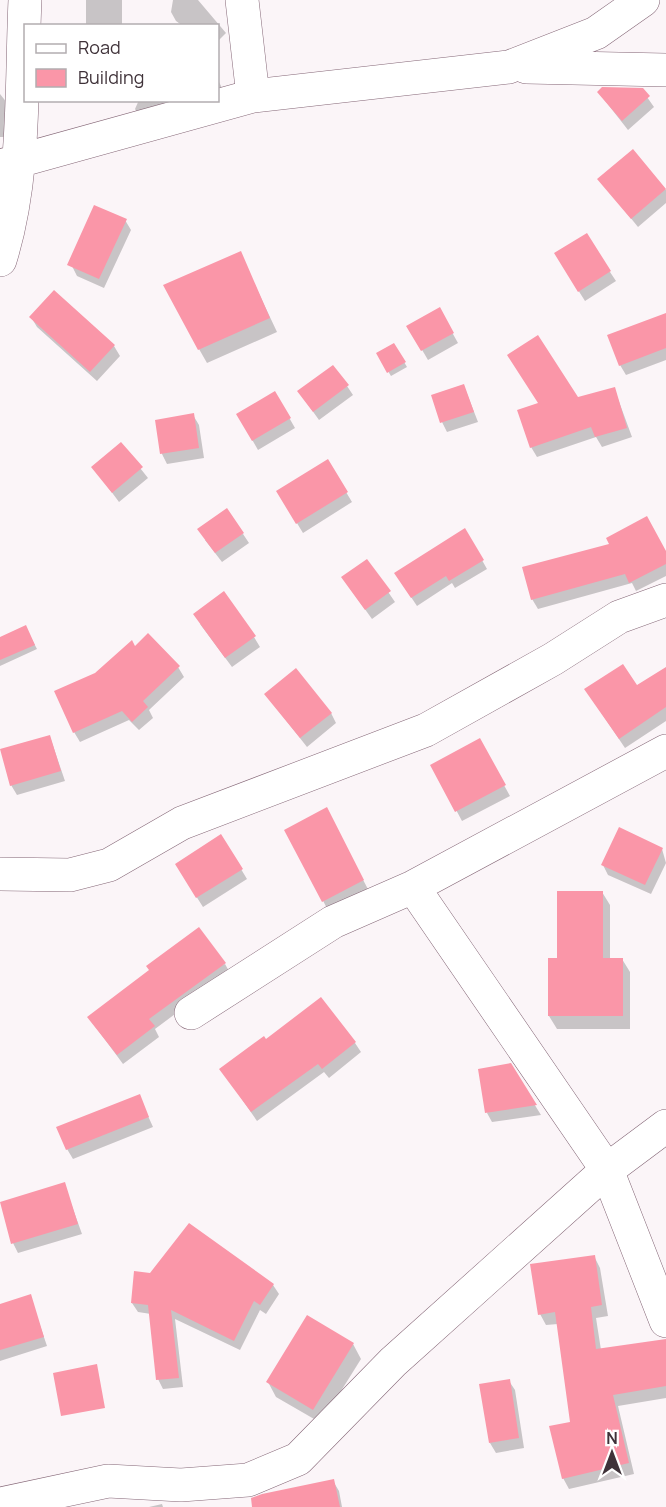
<svg xmlns="http://www.w3.org/2000/svg" width="666" height="1507" font-family="Manrope,sans-serif">
  <style>
    .shadow { fill: #0003 }
    .building { fill: #fa96a8 }
    .lines { fill: none; stroke-linecap: round; stroke-linejoin: round }
    .minor-casing { stroke: #856777; stroke-width: 34 }
    .minor { stroke: #fff; stroke-width: 33 }
  </style>
  <rect width="100%" height="100%" fill="#fbf5f8"/>
  <path class="shadow" d="M86,0H122V26H86Z
    M173,0H198L226,33L218,41V26H183L176,21L171,12Z
    M218,80L222,88L218,91Z
    M642,90L654,107L628,130L599,93Z
    M0,94L8,104L7,137H0Z
    M139,100H201L140,117L135,109Z
    M632,151L666,190V203L638,227L599,179Z
    M125,220L131,230L104,288L77,276L72,266Z
    M240,253L277,332L207,363L199,349Z
    M561,263L610,272L616,281L585,301Z
    M439,309L458,343L428,360L408,326Z
    M666,314V360L626,375L620,365Z
    M31,317L114,346L120,356L97,381L37,327Z
    M394,345L407,367L391,376L381,360Z
    M347,386L353,395L319,420L299,392Z
    M464,386L478,422L447,432L442,422Z
    M614,388L632,437L602,447L596,437L537,457L531,447L577,399Z
    M275,393L295,428L258,450L238,415Z
    M193,415L199,425L204,458L167,464L162,454L157,421Z
    M121,444L148,478L119,502L93,467Z
    M328,462L352,502L303,533L278,492Z
    M465,530L487,569L455,588L452,583L417,606L401,582Z
    M243,534L249,543L222,562L205,540Z
    M666,554V576L636,591L632,583L538,609L532,599Z
    M367,561L395,602L372,619L349,587Z
    M200,624L254,637L260,647L232,667Z
    M28,632L37,649L0,666V639Z
    M135,648L178,667L184,677L149,710L153,718L139,730L129,720L80,742L74,732L96,674Z
    M666,669V721L625,748L592,699L637,687Z
    M266,695L331,713L336,723L307,747Z
    M50,737L65,781L17,795L11,785Z
    M479,740L510,796L462,821L432,765Z
    M334,824L371,895L331,916L286,830Z
    M221,836L247,879L203,907L182,874Z
    M662,849L666,863L651,894L608,875L603,865Z
    M602,892L610,905V959H622L630,972V1029H557L549,1016V959H559Z
    M225,964L230,973L155,1029L159,1037L123,1064L89,1018Z
    M266,1041L355,1043L361,1052L329,1078L324,1072L257,1121L221,1069Z
    M510,1065L541,1115L492,1122L487,1113Z
    M139,1096L153,1127L73,1159L67,1149Z
    M64,1184L82,1234L18,1253L13,1243Z
    M594,1256L600,1268L608,1316L596,1318L601,1350L666,1341V1398L618,1406L634,1474L569,1489L563,1478L571,1423L558,1324L546,1325L540,1314Z
    M273,1285L279,1294L266,1314L260,1310L240,1350L175,1319L183,1387L163,1389L158,1379L151,1314L138,1312L132,1303Z
    M30,1296L47,1346L0,1361V1305Z
    M353,1344L361,1359L321,1423L276,1397L268,1382Z
    M509,1381L515,1390L524,1448L496,1453L490,1443Z
    M333,1481L339,1491L342,1507H294Z
    M162,1504L163,1507H149Z"/>
  <path class="building" d="M602,87L643,88L650,96L622,121L597,92Z
    M633,149L666,189L631,219L597,179Z
    M94,205L127,219L99,279L67,265Z
    M587,233L611,271L578,292L554,253Z
    M241,251L270,318L198,350L163,285Z
    M54,290L115,345L90,372L29,317Z
    M440,307L454,333L421,351L406,326Z
    M666,313V348L619,366L607,335Z
    M538,335L578,397L615,387L627,428L595,437L591,427L530,448L517,410L538,403L507,355Z
    M394,343L406,362L387,373L376,353Z
    M333,365L349,385L313,412L297,391Z
    M464,384L474,412L440,423L431,395Z
    M275,391L291,418L252,441L236,414Z
    M194,413L199,448L160,454L155,420Z
    M121,442L143,467L112,493L91,467Z
    M328,459L348,492L296,524L276,491Z
    M227,508L244,533L215,553L197,529Z
    M647,516L666,551V564L629,583L625,574L531,600L522,567L609,544L606,538Z
    M465,528L484,560L449,581L446,576L411,598L394,573Z
    M367,559L391,591L365,610L341,577Z
    M224,591L256,636L225,658L193,614Z
    M26,625L35,645L0,660V637Z
    M148,633L180,666L143,701L148,707L132,722L122,711L73,733L54,691L95,673L132,640L135,646Z
    M623,664L637,685L666,667V707L619,739L584,689Z
    M296,668L332,713L300,738L264,694Z
    M50,735L61,771L10,786L0,749Z
    M480,738L506,785L455,812L430,765Z
    M327,807L364,880L322,902L284,830Z
    M619,827L663,848L645,885L601,865Z
    M221,834L243,869L196,898L175,864Z
    M557,891H603V958H623V1016H548V958H557Z
    M199,927L226,963L149,1019L155,1026L117,1055L87,1017L149,970L146,966Z
    M321,997L356,1042L322,1069L318,1064L251,1112L219,1069L264,1036L266,1039Z
    M511,1063L537,1105L485,1113L478,1069Z
    M140,1094L149,1117L66,1150L56,1127Z
    M65,1182L78,1224L11,1244L0,1202Z
    M189,1223L274,1284L260,1305L254,1301L234,1341L171,1310L179,1378L156,1380L148,1305L131,1303L134,1271L150,1273Z
    M595,1255L602,1305L591,1307L596,1349L666,1339V1386L613,1395L629,1463L562,1479L549,1426L570,1422L555,1312L538,1315L530,1264Z
    M31,1294L44,1337L0,1350V1304Z
    M307,1315L354,1343L313,1410L266,1382Z
    M97,1364L105,1408L61,1416L53,1373Z
    M510,1379L519,1438L489,1443L479,1384Z
    M334,1479L340,1507H252L251,1498L262,1494Z"/>
  <g class="lines">
    <defs>
      <path id="minor" d="M242,0L253,96
        M526,67L666,70
        M0,166L253,96L509,67L596,33L643,0
        M0,260C26,178 21,86 25,0
        M0,874L70,875L109,865L182,823L426,730L553,659L619,617L666,600
        M413,887L607,1170L666,1321
        M191,1013L333,922L413,887L666,751
        M0,1504L108,1481L181,1485L248,1480L298,1459L393,1362L607,1170L666,1126"/>
    </defs>
    <use href="#minor" class="minor-casing"/>
    <use href="#minor" class="minor"/>
  </g>
  <rect x="24" y="24" width="195" height="78" fill="#ffffff" stroke="#b2adb0" stroke-width="1.5"/>
  <rect x="36" y="44" width="30" height="9" fill="#ffffff" stroke="#b2adb0" stroke-width="1.5"/>
  <text x="78" y="54" font-size="18" fill="#3f3239">Road</text>
  <rect x="36" y="69" width="30" height="18" fill="#fa96a8" stroke="#b2adb0" stroke-width="1.5"/>
  <text x="78" y="84" font-size="18" fill="#3f3239">Building</text>
  <g transform="translate(612 1453)" stroke="#ffffff" stroke-width="4.5" paint-order="stroke">
  <path d="M0-4.5L10 22L0 15L-10 22Z" fill="#3f3239"/>
  <text y="-9" font-size="16" font-weight="bold" text-anchor="middle" fill="#3f3239">N</text>
  </g>
</svg>
